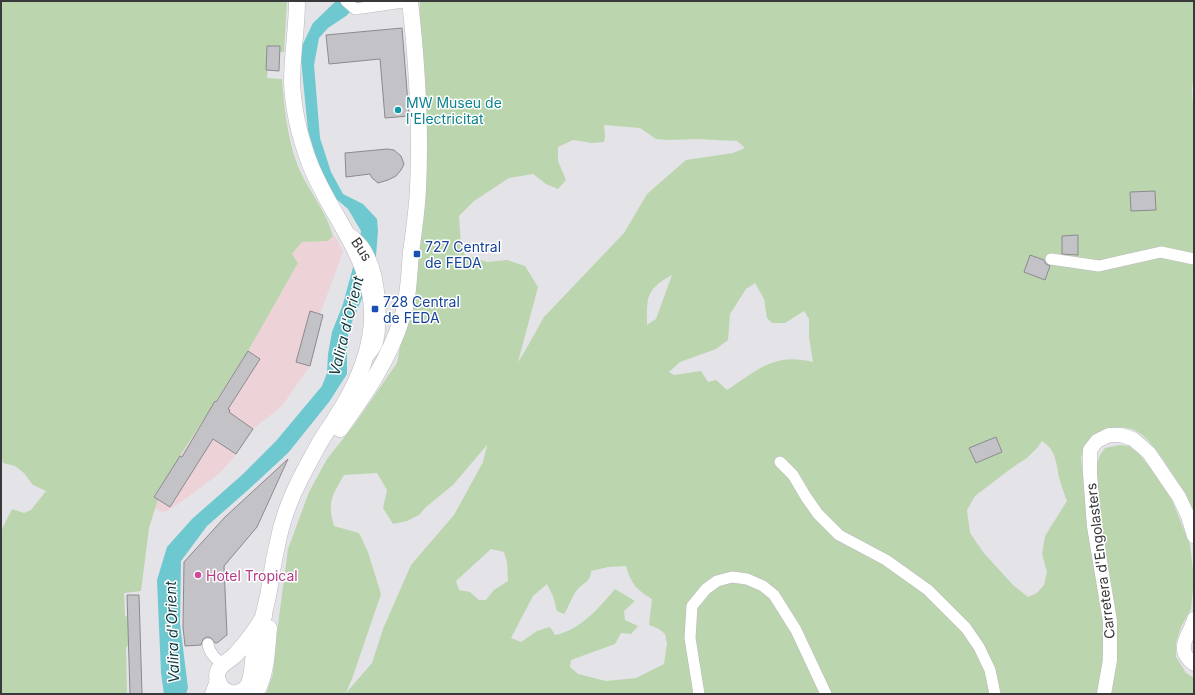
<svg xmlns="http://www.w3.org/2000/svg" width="1195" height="695" font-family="Inter,sans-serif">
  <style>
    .industrial { fill: #edd2d7 }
    .green { fill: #bbd6ae; fill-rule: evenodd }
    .water { fill: #6ec8d0 }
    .building { fill: #c3c2c6; stroke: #8c8a8e }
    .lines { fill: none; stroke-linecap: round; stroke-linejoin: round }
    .minor-casing { stroke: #bbb9be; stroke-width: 12 }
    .major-casing { stroke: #bbb9be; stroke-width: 15 }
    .highway-casing { stroke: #bbb9be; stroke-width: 17 }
    .minor { stroke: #fff; stroke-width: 11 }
    .major { stroke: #fff; stroke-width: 14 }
    .highway { stroke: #fff; stroke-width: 16 }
    .culture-dot { fill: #0f9aa8; stroke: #fff; stroke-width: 1.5 }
    .transit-dot { fill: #1a4fb4; stroke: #fff; stroke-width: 1.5 }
    .hotel-dot { fill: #d1479c; stroke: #fff; stroke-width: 1.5 }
    .labels { text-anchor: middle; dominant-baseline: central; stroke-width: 3; stroke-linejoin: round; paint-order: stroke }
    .culture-label { font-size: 14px; fill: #0d838f; stroke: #fff; text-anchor: start }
    .transit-label { font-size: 14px; fill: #164399; stroke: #fff; text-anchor: start }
    .street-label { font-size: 14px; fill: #39383a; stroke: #fff }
    .hotel-label { font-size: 14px; fill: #b23c85; stroke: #fff; text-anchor: start }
    .water-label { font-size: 15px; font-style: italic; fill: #103b3f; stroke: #fff }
  </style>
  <rect width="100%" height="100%" fill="#e4e3e7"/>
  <path class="industrial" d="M333,236H335L343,252L320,314L310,366L282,406L253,429L236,454L220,473L177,505L163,513L155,508L158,499L154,497L248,351L298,263L292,254L302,242L328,241Z"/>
  <path class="green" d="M1,1H287L284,52H269L267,78L282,79C284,106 287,135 296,161C305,187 326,209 333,236L328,241L302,242L292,254L298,263L248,351L154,496L158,499L149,528L141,591L124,593L125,616L128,617L130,642L126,648L127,694H1V531L12,509L24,513L31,510L46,491L33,485L24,473L15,466L3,463L1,455Z
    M420,1H1194V71L1192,89L1194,124V515C1183,493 1157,440 1134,430C1125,427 1114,426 1104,430C1092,435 1085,444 1081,457L1088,526L1099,587L1104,636L1100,688H1111L1117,664L1116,620L1107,572L1096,467L1100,455L1105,448L1120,445L1129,446L1139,454L1157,476L1172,500L1190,545L1194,578L1191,609L1181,627L1176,643V657L1186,673L1194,678V694H266L273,674L276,640L288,549L309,492L327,459L354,425L397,363L414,274L418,30ZM604,125L640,128L656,139L669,140L697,139L737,141L745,148L733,153L686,160L647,194L624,233L544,317L525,351L518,362L538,287L525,266L507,260L487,262L465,255L461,247L459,216L474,201L509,178L533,174L546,184L558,189L566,180L558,161V147L573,140L592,143L604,142L605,136ZM672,275L656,319L647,325C647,295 646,290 672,275ZM755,283L764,299L767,318L772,323H785L804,311L809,319V337L813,362C775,352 757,370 727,390L716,380L708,382L701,371L674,375L669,372L680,362L716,349L728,340L730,314L746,289ZM1042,441C1056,450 1056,462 1059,477C1061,485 1064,493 1067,501L1045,536L1042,554L1047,572L1044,585L1037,593L1028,597L1013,585L983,552L970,533L967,510L975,496L1013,467L1027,458L1037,448ZM487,445L483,462L454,515L411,565L383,629L372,663L346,693L353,676L381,594L368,552L359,533L334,526C327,502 332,496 344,475L377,473L387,490L383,508L393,524L407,521L419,515L426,507L453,485ZM491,549L504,552L507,562L508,581L494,590L486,600H479L470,592L459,590L456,581ZM626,566C631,584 637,590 652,599L649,625L659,629L665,634L667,644L664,664L636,678L606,681L578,674L570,667L571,660L615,644L621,633L631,634L638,626L625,620L624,611L635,601L615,589C600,607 579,631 555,635L550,627L537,631L521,642L511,638L533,596L547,584L553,596L557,611L564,614C569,607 572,595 578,589C585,581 590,583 591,571L608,567Z"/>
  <path class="water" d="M336,1H361L346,16L328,28L319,38L314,65L320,138L331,172L343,194L363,204L377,219L378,231L375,268L349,329L347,341V374L329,402L288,453L248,490L207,526L181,561L180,624L188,688L186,694H164L161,673L157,580L167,547L192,519L242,475L276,441L322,386L327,373L328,354L332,332L343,304L358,249L361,231L348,209L334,197L319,169L308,130L300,50L313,23Z"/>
  <path class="building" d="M402,28L409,116L385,118L380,59L329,64L326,35Z
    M267,46H280L279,71L266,70Z
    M387,149L394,150L401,156L404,164L401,170L396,176L388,180L378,183L372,178L370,174L346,177L345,153Z
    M1155,191L1156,210L1131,211L1130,192Z
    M1078,235V255L1062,254V236Z
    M1030,255L1044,260L1046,264L1050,266L1045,280L1024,272Z
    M310,311L323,315L310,366L296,362Z
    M248,351L260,359L228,409L230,410L229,412L253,429L236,454L213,439L170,507L154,497L180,456L182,457L215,401L216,402Z
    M996,437L1002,452L976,463L969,448Z
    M288,459L257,527L224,566L227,635L217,643H215L211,638L207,637L203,639L201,645L185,646L183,627L184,562L225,517Z
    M127,595H139L142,694H130Z"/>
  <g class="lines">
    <defs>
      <path id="minor" d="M346,1L355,9L410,1
        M351,234C359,240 366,248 370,258C380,279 383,322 377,344C375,349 371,353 368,357
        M1051,259L1099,266L1161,252L1194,259
        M780,462L793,475L806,497L818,514L839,535L886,560L928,590L966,628L979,647L990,670L995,694
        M208,644C209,653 216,659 223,665
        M699,694L690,638L692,606L706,589L717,581L732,577L747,579L763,586L774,595L796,630L826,694"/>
      <path id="major" d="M1194,619C1190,636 1173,648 1194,664
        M212,694L218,678
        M1104,694L1110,660V621L1094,526L1090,473V450L1097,441L1109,435H1121L1133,439L1149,453L1179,497L1188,516L1194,536"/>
      <path id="highway" d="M340,429C365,394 389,360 402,318C409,297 409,274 411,252C414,231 417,210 418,189C421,127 417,63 410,1
        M264,616C256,630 247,642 236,654C231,660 221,663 218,671C215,679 220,689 228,692C235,695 243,692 247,687C253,679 252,664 254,654C258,634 264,615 268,596C271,579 273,562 277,546C284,507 300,478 319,444C324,435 330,427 335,419C356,387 374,347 372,308C368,253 329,213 310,164C300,138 293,110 292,82C292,55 297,28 297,1
        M255,694C267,675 267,649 269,628"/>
    </defs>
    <use href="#minor" class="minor-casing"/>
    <use href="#major" class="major-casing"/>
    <use href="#highway" class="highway-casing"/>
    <use href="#minor" class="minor"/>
    <use href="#major" class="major"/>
    <use href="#highway" class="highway"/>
  </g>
  <circle class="culture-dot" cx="398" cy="110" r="4"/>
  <g class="transit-dot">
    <rect x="413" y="250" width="8" height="8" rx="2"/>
    <rect x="371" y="305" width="8" height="8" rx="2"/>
  </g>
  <circle class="hotel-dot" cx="198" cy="575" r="4"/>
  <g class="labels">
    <g class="culture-label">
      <text x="406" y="102">MW Museu de<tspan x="406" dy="16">l'Electricitat</tspan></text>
    </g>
    <g class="transit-label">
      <text x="425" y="246">727 Central<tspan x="425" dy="16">de FEDA</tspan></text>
      <text x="383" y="301">728 Central<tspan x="383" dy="16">de FEDA</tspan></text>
    </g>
    <g class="street-label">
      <text transform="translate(362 249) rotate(56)">Bus</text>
      <text transform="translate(1100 561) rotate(-97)">Carretera d'Engolasters</text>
    </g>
    <g class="hotel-label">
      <text x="206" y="575">Hotel Tropical</text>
    </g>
    <g class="water-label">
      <text transform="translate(346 326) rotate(-76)">Valira d'Orient</text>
      <text transform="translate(172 632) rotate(-92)">Valira d'Orient</text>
    </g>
  </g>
  <rect width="1195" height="695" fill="none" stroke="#39383a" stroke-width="4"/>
</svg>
